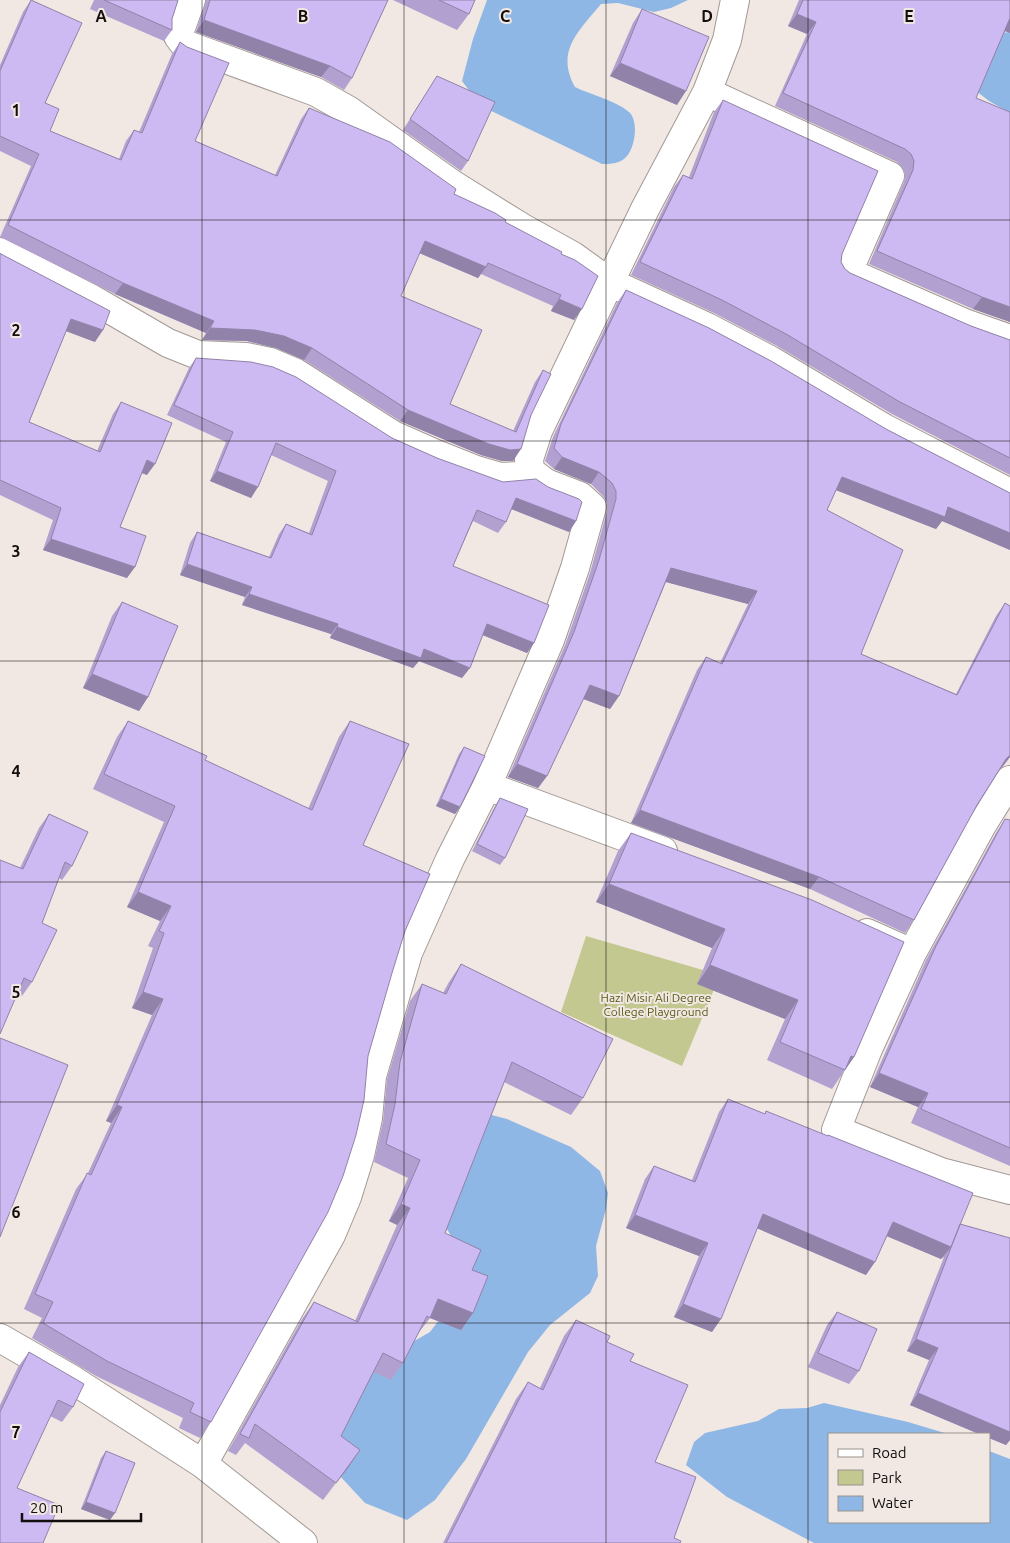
<svg xmlns="http://www.w3.org/2000/svg" width="1010" height="1543" font-family="Ubuntu,sans-serif">
  <style>
    .green { fill: #c3c790 }
    .water { fill: #8fb7e5 }
    .lines { fill: none; stroke-linecap: round; stroke-linejoin: round }
    .street-casing { stroke: #a29995; stroke-width: 30 }
    .street { stroke: #fff; stroke-width: 28 }
    .wall { fill: #b1a0d0 }
    .shaded-wall { fill: #9082a9 }
    .building { fill: #cebaf2; stroke: #9082a9 }
    .grid { fill: none; stroke: #110e0d; stroke-width: 1; stroke-opacity: 0.55 }
    .labels { text-anchor: middle; dominant-baseline: central; stroke-width: 4; stroke-linejoin: round; paint-order: stroke }
    .park-label { font-size: 12px; fill: #585a17; stroke: #f1e8e3 }
    .grid-label { font-size: 16px; text-anchor: middle; font-weight: bold; fill: #110e0d; stroke: #f1e8e3; stroke-width: 4; stroke-linejoin: round; paint-order: stroke }
  </style>
  <rect width="100%" height="100%" fill="#f1e8e3"/>
  <path class="green" d="M586,936L720,975L682,1066L561,1012Z"/>
  <path class="water" d="M487,0H688L671,8L654,12L618,3L601,4C579,31 555,51 575,87C591,95 615,100 629,112C639,121 635,147 627,156C620,164 611,164 602,164L481,106L462,81L473,39Z
    M1010,32V113L989,101L966,83L993,34Z
    M484,1113L507,1119L571,1147L600,1171L608,1193L606,1209L596,1246L598,1276L590,1293L550,1325L528,1352L466,1459L435,1500L407,1520L365,1503L339,1475L333,1403L409,1344L430,1332L448,1308L453,1239L440,1218Z
    M824,1403L908,1422L948,1434H829V1522H989V1451L1010,1459V1543H814L727,1497L686,1465L694,1442L705,1433L758,1421L779,1409L807,1408Z"/>
  <g class="lines">
    <defs>
      <path id="street" d="M191,0L178,36L184,44L316,92L348,110L452,184L521,227L573,256L609,282L707,327L770,360L884,428L1010,493
        M707,92L890,176L848,272L967,324L1010,339
        M0,252L92,299L168,343L198,355L246,357L270,362L296,373L393,435L436,454L476,470L500,477L520,476L530,471
        M487,786L663,851
        M867,933L912,953L868,1049L836,1130L941,1172L1010,1190
        M912,953L982,825L1010,780
        M0,1338L73,1380L203,1464L303,1543
        M203,1464L331,1235L347,1197L360,1155L368,1118L372,1076L408,953L450,859L487,786L550,640L575,568L592,507L580,496L546,483L530,471L529,459L538,431L645,209L707,92L727,40L735,0"/>
    </defs>
    <use href="#street" class="street-casing"/>
    <use href="#street" class="street"/>
  </g>
  <path class="wall" d="M31,0L50,131L119,159L126,141L134,130L139,132L172,54L180,42L195,141L275,175L301,119L309,108L454,194L561,254L574,320L551,311L553,306L481,274L478,278L419,253L401,296L450,404L513,431L535,382L543,370L531,415L513,461H502L481,455L400,421L304,360L276,348L247,341L202,340L206,333L115,294L0,237L31,166L0,151V65L23,12Z
    M94,0H178L172,19V30L164,41L90,9Z
    M206,0H388L352,78L344,90L321,77L196,32Z
    M393,0H475L469,14L457,30Z
    M799,0H1010V33L1005,31L976,98L1010,322L973,309L869,264L904,182L905,174L902,167L897,162L775,106L807,34L788,26Z
    M642,9L677,105L610,76L633,23Z
    M437,76L468,161L461,171L403,130Z
    M723,100L842,254L841,262L845,269L850,273L971,326L1010,340V475L892,414L777,346L714,313L631,275L674,187L683,175L689,177L714,112Z
    M0,253L95,342L66,331L29,422L97,451L113,414L121,402L147,475L142,473L120,527L127,578L43,550L53,520L0,495Z
    M626,290L886,429L1010,493V550L942,521L936,529L836,490L827,510L861,654L956,694L996,616L1005,603L1010,606V757L1003,766L999,770L977,805L914,920L905,933L810,889L631,823L697,670L706,657L720,663L748,604L666,582L619,696L610,709L583,699L547,776L538,788L508,777L565,645L590,573L607,511V503L603,496L591,484L554,469L545,461L553,437L617,303Z
    M196,358L392,438L576,521L569,532L511,509L506,522L498,533L473,521L453,566L534,643L527,653L483,635L462,678L419,661L413,668L330,638L331,634L242,605L245,597L180,575L190,543L197,532L269,557L279,534L286,524L309,533L328,481L271,455L251,498L210,481L226,442L167,415L189,368Z
    M122,602L148,697L139,711L83,688L112,616Z
    M128,721L205,760L308,809L339,737L350,721L363,845L405,931L211,1422L200,1438L179,1428L183,1418L96,1376L32,1338L42,1318L24,1309L76,1189L88,1173L111,1123L106,1121L152,1015L132,1008L153,948L148,946L160,921L127,907L164,822L93,789L117,737Z
    M464,747L460,807L455,814L436,806L459,754Z
    M500,798L505,858L500,865L472,851L495,806Z
    M49,814L72,866L62,880L59,878L42,923L32,982L22,996L17,993L20,868L39,828Z
    M1005,819L1010,820V1166L911,1123L918,1107L870,1087L926,960L996,833Z
    M631,833L854,1057L832,1089L767,1060L785,1019L697,984L712,948L596,902L618,851Z
    M461,964L583,1098L571,1115L504,1082L445,1233L472,1270L473,1313L461,1330L430,1318L417,1335L403,1363L391,1380L374,1372L341,1436L360,1450L323,1500L245,1443L236,1455L228,1451L302,1319L314,1302L355,1321L397,1225L389,1221L408,1178L374,1162L383,1121L387,1079L410,1001L422,984L443,993L449,982Z
    M728,1099L765,1114L766,1111L960,1224L1010,1238V1440L1006,1445L989,1438V1434H979L910,1405L929,1360L907,1351L944,1257L941,1259L887,1236L866,1275L757,1228L712,1332L674,1317L699,1256L626,1228L645,1179L654,1166L692,1180L719,1112Z
    M837,1312L859,1371L849,1384L808,1367L827,1325Z
    M576,1320L607,1342L630,1361L655,1462L674,1538L680,1543H443L516,1399L528,1382L540,1388L564,1336Z
    M29,1352L73,1407L62,1422L50,1416L17,1488L0,1543V1405L18,1367Z
    M106,1451L110,1520L81,1509L101,1458Z"/>
  <path class="shaded-wall" d="M797,14L816,22L807,34L788,26Z
    M1010,18V33L1002,30Z
    M204,20L330,66L321,77L196,32Z
    M620,63L686,91L677,105L610,76Z
    M425,241L486,267L478,278L417,252Z
    M123,283L214,321L206,333L115,294Z
    M982,297L1010,307V322L973,309Z
    M559,299L582,309L574,320L551,311Z
    M71,319L103,330L95,342L63,330Z
    M210,328L255,330L284,336L312,348L304,360L276,348L247,341L202,340Z
    M408,410L521,449L513,461H502L481,455L400,421Z
    M562,457L599,472L591,484L554,469Z
    M147,460L155,464L147,475L139,472Z
    M217,471L258,487L251,498L210,481Z
    M842,477L948,507L1010,533V550L942,521L936,529L833,489Z
    M516,498L576,521L569,532L509,508Z
    M51,539L135,567L127,578L43,550Z
    M187,564L252,587L245,597L180,575Z
    M671,568L757,591L748,604L662,581Z
    M249,594L338,624L331,634L242,605Z
    M487,624L534,643L527,653L480,634Z
    M337,627L424,649L470,668L462,678L419,661L413,668L330,638Z
    M92,674L148,697L139,711L83,688Z
    M590,685L619,696L610,709L581,698Z
    M1010,755V757L1003,766L997,772L1006,759Z
    M517,764L547,776L538,788L508,777Z
    M441,799L460,807L455,814L436,806Z
    M640,810L819,877L810,889L631,823Z
    M609,884L725,929L712,948L596,902Z
    M138,892L171,906L160,921L127,907Z
    M710,965L798,1000L785,1019L697,984Z
    M143,992L163,999L152,1015L132,1008Z
    M851,1056L854,1057L845,1070Z
    M879,1073L928,1093L918,1107L870,1087Z
    M117,1105L122,1107L111,1123L106,1121Z
    M401,1204L410,1208L397,1225L389,1221Z
    M763,1214L875,1262L866,1275L754,1227Z
    M635,1215L708,1243L699,1256L626,1228Z
    M893,1222L951,1247L941,1259L884,1235Z
    M438,1299L473,1313L461,1330L430,1318Z
    M683,1304L721,1319L712,1332L674,1317Z
    M916,1339L938,1348L929,1360L907,1351Z
    M918,1393L1010,1432V1440L1006,1445L989,1438V1434H979L910,1405Z
    M360,1450L348,1468L323,1500L336,1483Z
    M86,1502L115,1513L110,1520L81,1509Z"/>
  <path class="building" d="M31,0L82,23L45,103L59,109L50,131L121,160L134,130L142,133L180,42L187,47L229,63L195,141L277,176L309,108L390,142L456,189L454,194L495,213L506,220L505,222L562,252L561,254L575,260L598,276L582,309L559,299L561,295L488,263L486,267L425,241L401,296L482,330L450,404L516,432L543,370L551,374L531,415L521,449L510,450L489,444L408,410L312,348L284,336L255,330L210,328L214,321L123,283L8,225L39,154L0,136V71Z
    M104,0H178L172,19V30Z
    M210,0H388L352,78L330,66L204,20Z
    M439,0H475L469,14Z
    M803,0H1010V18L976,98L1010,112V307L982,297L877,251L913,170L914,161L911,154L905,149L783,93L816,22L797,14Z
    M642,9L709,37L686,91L620,63Z
    M437,76L495,102L468,161L410,119Z
    M723,100L878,171L842,254L841,262L845,269L850,273L971,326L1010,340V458L900,402L786,334L722,300L640,262L683,175L692,179Z
    M0,253L1,254L110,311L103,330L71,319L29,422L100,452L121,402L172,423L155,464L147,460L120,527L146,536L135,567L51,539L61,508L0,480Z
    M626,290L709,328L771,361L886,429L1010,493V533L948,507L945,517L842,477L827,510L903,550L861,654L957,695L1005,603L1010,606V755L1006,759L977,805L914,920L819,877L640,810L706,657L722,664L757,591L671,568L619,696L590,685L547,776L517,764L574,632L599,560L616,499V491L612,483L599,472L562,457L554,448L561,424Z
    M196,358L251,362L273,367L296,377L392,438L437,458L503,482L536,479L548,487L579,499L582,502L576,521L516,498L506,522L477,510L453,566L549,605L534,643L487,624L470,668L424,649L421,658L337,627L338,624L249,594L252,587L187,564L197,532L271,558L286,524L312,535L336,471L276,443L258,487L217,471L233,432L174,405Z
    M122,602L178,626L148,697L92,674Z
    M128,721L207,756L205,760L312,810L350,721L409,744L363,845L430,874L405,931L392,973L368,1056L364,1100L356,1135L343,1176L328,1212L211,1422L190,1412L194,1403L107,1361L43,1323L53,1302L35,1294L87,1173L91,1175L122,1107L117,1105L163,999L143,992L164,933L159,931L171,906L138,892L175,806L104,774Z
    M464,747L485,756L460,807L441,799Z
    M500,798L528,809L505,858L477,844Z
    M49,814L88,832L72,866L65,862L42,923L57,930L32,982L24,978L0,1034V860L23,869Z
    M1005,819L1010,820V1148L921,1109L928,1093L879,1073L936,946Z
    M631,833L812,900L904,942L854,1057L851,1056L845,1070L780,1042L798,1000L710,965L725,929L609,884Z
    M461,964L613,1039L583,1098L512,1062L445,1233L481,1250L472,1270L488,1276L473,1313L438,1299L430,1318L427,1316L403,1363L383,1353L341,1436L360,1450L336,1483L255,1424L249,1438L240,1434L314,1302L358,1322L410,1208L401,1204L420,1160L386,1144L395,1104L400,1062L422,984L446,994Z
    M0,1038L68,1065L0,1237Z
    M728,1099L765,1114L766,1111L828,1136V1135L973,1193L951,1247L893,1222L875,1262L763,1214L721,1319L683,1304L708,1243L635,1215L654,1166L695,1182Z
    M960,1224L1010,1238V1432L918,1393L938,1348L916,1339Z
    M837,1312L877,1329L859,1371L818,1353Z
    M576,1320L610,1336L607,1342L634,1354L630,1361L688,1385L655,1462L696,1477L674,1538L681,1541L680,1543H446L528,1382L543,1390Z
    M29,1352L84,1384L73,1407L58,1400L17,1488L59,1505L43,1543H0V1412Z
    M106,1451L135,1463L115,1513L86,1502Z"/>
  <path class="grid" d="M202,0V1543M404,0V1543M606,0V1543M808,0V1543M0,220H1010M0,441H1010M0,661H1010M0,882H1010M0,1102H1010M0,1323H1010"/>
  <g class="labels">
    <g class="park-label">
      <text x="656" y="997">Hazi Misir Ali Degree<tspan x="656" dy="14">College Playground</tspan></text>
    </g>
  </g>
  <g class="grid-label">
    <text x="101" y="22">A</text>
    <text x="303" y="22">B</text>
    <text x="505" y="22">C</text>
    <text x="707" y="22">D</text>
    <text x="909" y="22">E</text>
    <text x="16" y="116">1</text>
    <text x="16" y="336">2</text>
    <text x="16" y="557">3</text>
    <text x="16" y="777">4</text>
    <text x="16" y="998">5</text>
    <text x="16" y="1218">6</text>
    <text x="16" y="1438">7</text>
  </g>
  <rect x="828" y="1433" width="162" height="90" fill="#f1e8e3" stroke="#97918d"/>
  <rect x="838" y="1449" width="25" height="8" fill="#ffffff" stroke="#97918d"/>
  <text x="872" y="1458" font-size="15" fill="#110e0d">Road</text>
  <rect x="838" y="1470" width="25" height="15" fill="#c3c790" stroke="#97918d"/>
  <text x="872" y="1483" font-size="15" fill="#110e0d">Park</text>
  <rect x="838" y="1496" width="25" height="15" fill="#8fb7e5" stroke="#97918d"/>
  <text x="872" y="1508" font-size="15" fill="#110e0d">Water</text>
  <path d="M22 1513v8h119v-8" fill="none" stroke="#110e0d" stroke-width="2.5"/>
  <text x="30" y="1513" font-size="15" fill="#110e0d" stroke="#f1e8e3" stroke-width="4" paint-order="stroke">20 m</text>
</svg>
